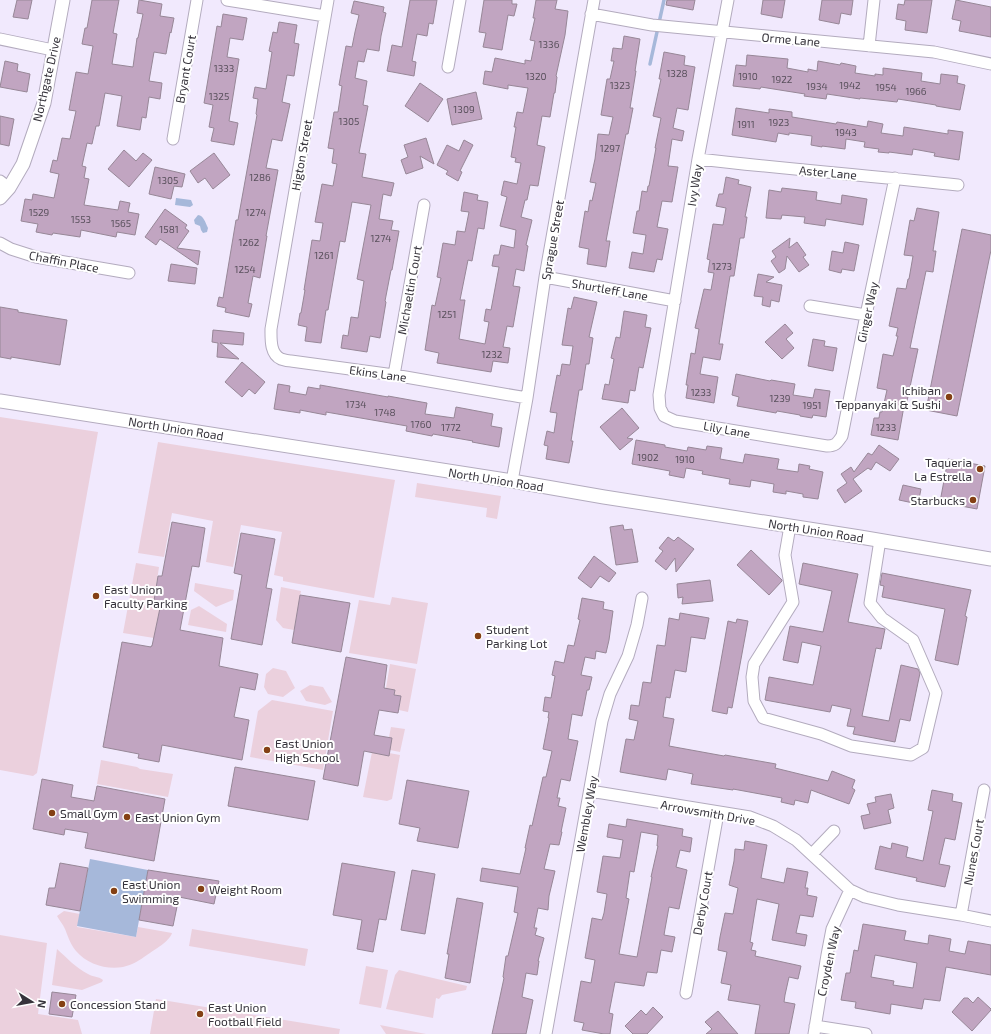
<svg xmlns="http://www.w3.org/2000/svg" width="991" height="1034" font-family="'Exo 2',sans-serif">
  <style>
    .green { fill: #ebd0dd }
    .water { fill: #a6b8da }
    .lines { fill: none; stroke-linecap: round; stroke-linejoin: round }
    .stream { stroke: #a6b8da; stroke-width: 3.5 }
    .building { fill: #c1a5c1; stroke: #978797; fill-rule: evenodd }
    .minor-casing { stroke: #b3abbe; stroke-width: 13 }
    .tertiary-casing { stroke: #b3abbe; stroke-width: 15 }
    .minor { stroke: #fff; stroke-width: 11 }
    .tertiary { stroke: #fff; stroke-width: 13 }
    .poi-dot { fill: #844014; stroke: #fff; stroke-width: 1.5 }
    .labels { text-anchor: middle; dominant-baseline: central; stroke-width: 4; stroke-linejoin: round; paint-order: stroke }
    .number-label { font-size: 10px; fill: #59505c }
    .street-label { font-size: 12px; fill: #36333b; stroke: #fff }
    .poi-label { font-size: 12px; fill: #36333b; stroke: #fff; text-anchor: start }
  </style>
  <rect width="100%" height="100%" fill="#f1e9fd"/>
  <path class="green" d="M0,417L98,432L37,773L33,776L0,770Z
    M158,442L395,480L374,598L283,581V577L274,575L282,532L241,525L233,567L206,562L213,521L172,513L164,557L138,553Z
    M417,483L501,496L497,519L486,517L487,508L415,497Z
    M136,563L159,567L153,607L160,608L154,638L123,633Z
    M195,583L234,590L233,600L216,607L194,591Z
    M281,587L301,591L294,630L283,628L276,620Z
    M392,597L428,603L417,664L349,653L359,600L390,605Z
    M199,606L227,624L226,632L188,625L191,610Z
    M390,664L416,669L408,712L399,710L401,696L394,695L395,690L386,688Z
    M273,668L286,671L295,688L283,697L268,694L264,687L266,674Z
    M310,685L323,687L332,702L325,705L306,701L300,691Z
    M272,700L333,711L323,770L250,757L258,711Z
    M391,727L405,729L400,752L390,750L392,738L389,737Z
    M372,752L389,753L400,755L392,799L387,801L363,797Z
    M101,760L137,767L140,769L173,774L168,797L97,784Z
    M64,911L80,914L77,927L136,937L138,927L172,933C170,941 154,950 147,955C140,960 132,965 123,967C106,970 87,964 76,951C70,944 68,936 65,929C63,924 59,920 57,916Z
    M192,929L308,949L305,966L189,946Z
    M0,935L47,943L38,1014L78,1020L82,1034H0Z
    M57,949C67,958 76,968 88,974C93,977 98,976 103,980L102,982L82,990L52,985Z
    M366,966L388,970L381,1008L359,1004Z
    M399,970L467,986L466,990L442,995L439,999L436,998L433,1018L386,1009L395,975Z
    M156,999L340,1029L339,1034H150Z
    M380,1025L426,1034H386Z"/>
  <path class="water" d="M176,198L191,200L193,205L190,207L175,205Z
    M198,215C204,216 205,222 208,228L207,232L203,233L201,230L200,226L195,224L194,220Z
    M90,859L148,870L136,937L77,926Z"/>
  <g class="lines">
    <path class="stream" d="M650,64L664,0"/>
  </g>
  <path class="building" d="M17,0H32L28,19L13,17Z
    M92,0H119L113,33L117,34L112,64L133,67L137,38H138L143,14L137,13L139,0L162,4L160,16L174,18L171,33L170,32L166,54L154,52L149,81L162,83L160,99L149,97L146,118L142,117L140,130L117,126L122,96L105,93L99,126H96L92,144L87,143L82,166L86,167L84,178L89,179L84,205L118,210L120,201L130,203L128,212L139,214L135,235L117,232L116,237L81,230L80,237L53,233L52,235L36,232L38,224L21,221L25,199L32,200L33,194L54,198L59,174L50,172L53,160L57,161L62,138L70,139L76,111L69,110L76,72L88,74L93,46L82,44L85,28H87Z
    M410,0H437L433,24L429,23L427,36L417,34L412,61L416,62L414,76L387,71L392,45L402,47Z
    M484,0H512V4H517L514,16L508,15L502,50L483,47L486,33L479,32Z
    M536,0H557L555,9L568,11L565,35L556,76L557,77L555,93H554L550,117L542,116L537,145L545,147L538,186L530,185L527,200H525L521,217L532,220L526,245L528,246L524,271L516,269L513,286L520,287L513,327L507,326L503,347L510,348L508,363L493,361L491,372L437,363L439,353L425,350L432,305L435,306L441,278L437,277L443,243L455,245L457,231L465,232L469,212L461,211L464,192L478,195L477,200L488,202L484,229L478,228L472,261L468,260L460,300H465L459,339L485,344L489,322L484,321L486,309L491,310L499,267L492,266L494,255H499L501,245L514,248L516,230L500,226L507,197L501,195L504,181L517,184L521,163L515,162L516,158L511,157L516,127H514L517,112L523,113L528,88L508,85V89L483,84L485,71L492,72L495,58L525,64V60L531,61L535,41L530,40L535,18H533Z
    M667,0H695L693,10L666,5Z
    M763,0H785L782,18L761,14Z
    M822,0H853L851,15L841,13L839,24L819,20Z
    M905,0H932L927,33L905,30L906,21L896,19L898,4L904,5Z
    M956,0L991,7V37L959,31L961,21L952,19Z
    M354,1L384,7L383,12L386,13L381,36L379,51L367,49L364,62L358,61L355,78L367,81L363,105L368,106L359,153L366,154L362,177L394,183L391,196L383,194L379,219L393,221L391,230L399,231L392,270H391L385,301L386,302L380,338L370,336L367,352L341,348L343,335L348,336L351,317L358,318L364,281L357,279L371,205L352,202L345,242L340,241L328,310H326L321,343L305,341L307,327L298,325L300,313H301L305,290H304L312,240L320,241L323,223L315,222L322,184L333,186L337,164L332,163L334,149L328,148L334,112H338L342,86L339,85L346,46L352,47L355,32L359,15L351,13Z
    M223,14L247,18L243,40L230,38L227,57L239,59L229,121L238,123L234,145L211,141L214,128L209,127L213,105L204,103L217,26L221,27Z
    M279,22L297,25L294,43L299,44L294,76L287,75L282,102L290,104L282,141L272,139L266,168L278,170L266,236H267L260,278L253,276L248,303L252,304L249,317L225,312L226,308L217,306L219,297L223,298L236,220H238L257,115L256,114L258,99L253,98L255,87L266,89L272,52L269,51L273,32L277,33Z
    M624,36L640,39L635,71H636L630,108H633L628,134H626L606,241H610L606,267L587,264L589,249L579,247L585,211L588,212L590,200L592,201L596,183L590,182L595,159L598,134L609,135L613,117L601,115L607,79H610L614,61H611L613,48L622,49Z
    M664,52L685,56L684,65L695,67L688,110L677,108L673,128L684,131L682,141L672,139L668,166L678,167L672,202L662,201L657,227L668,229L662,260L657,259L654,272L629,268L632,252L643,254L646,235L633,233L637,211H639L642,191L647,192L648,186H649L656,148H655L661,118L653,116L661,79H659Z
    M747,55L788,59L787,68L808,72V69L817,71L818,61L840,65L841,63L856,66L855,73L875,76V74L883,75V68L922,73L921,81L940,84L941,74L958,76L957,83L965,85L960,110L936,106V105L898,99L897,102L860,98V99L827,94L826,99L804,96L805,94L761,87L760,89L733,86L736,65L746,66Z
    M5,61L18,64L17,71L30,74L27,92L0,87Z
    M420,83L443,99L428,122L405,106Z
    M476,92L482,119L452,125L447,99Z
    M736,108L769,113V109L792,112V117L836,124L837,122L867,127L868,121L883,124L881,133L903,136L904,127L948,134V130L963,132L959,160L934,156L935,153L913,149L912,155L889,152V153L878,152L879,149L864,147L865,142L846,139L845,149L822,146V147L811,145L812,136L789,133V135L778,133L776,142L732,135Z
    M0,116L14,119L9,146L0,144Z
    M426,138L434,164L420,156L423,168L406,174L401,160L408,157L404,145Z
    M464,140L473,145L460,171L462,172L458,181L446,174L448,171L437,165L447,145L459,151Z
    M124,150L136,161L143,153L152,160L129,187L108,169Z
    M214,153L230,175L213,189L205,178L198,183L190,171Z
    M155,167L185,174L182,187L174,186L171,199L149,194Z
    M726,177L739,180L738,184L751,187L745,217H747L744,238H740L734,276H730L719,344H723L720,360L703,357L700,374L718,377L714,403L686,398L688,385H686L691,353L695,354L699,329L695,328L704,289L711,290L714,273L708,272L710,260L707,259L713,224L723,225L726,208L716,206L719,194H723Z
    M782,188L817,192L816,200L841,204L842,195L867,199L863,225L826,219L825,226L804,223L805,217L782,215L781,219L766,218L769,190L781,192Z
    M917,208L939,212L933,251H936L933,272L926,271L910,348L918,349L906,406H904L898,440L871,435L874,418H879L880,412H882L887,390L877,388L883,354L893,356L898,336H896L898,328L889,326L897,288L906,289L908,279H909L913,256L904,255L910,220L914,221Z
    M165,209L187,225L185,228L189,231L177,248L200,251L198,265L160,239L156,245L145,237Z
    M962,229L991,235V250L957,416L926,410Z
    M790,238L789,248L797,242L806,255L803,257L809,265L799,272L787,256L785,269L779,273L771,261L776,257L772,251Z
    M845,242L859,245L854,271L842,269L841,273L829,270L832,251L843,253Z
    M171,264L197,268L195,284L168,281Z
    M758,274L774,277L766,282L782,285L779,302L771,300L770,307L762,305L763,297L754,296Z
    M574,297L597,302L589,337L593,338L589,364H586L582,390H579L571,441H573L569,463L546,459L548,446L544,445L547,431L554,433L557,413L550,412L557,375L560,376L562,364L570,365L573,346L562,345L568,308L571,309Z
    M0,307L18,310V312L67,320L60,365L11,357V359L0,357Z
    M624,311L647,315L645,327L651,328L643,368L639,367L635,391L630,390L628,403L602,399L605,384L609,385L614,359L611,358L616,337L620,338Z
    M785,324L793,333L786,339L794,348L782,359L765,342Z
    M213,330L244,333L243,345L220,343L239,359L217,357L218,343L212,342Z
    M813,339L825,341L824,346L837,348L833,371L808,366Z
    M242,362L265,382L255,394L249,389L242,397L225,382Z
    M736,374L770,381L771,380L795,384L793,395L813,398L815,389L830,391L826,417L813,415L812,418L800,416V415L777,411L776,413L737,406L739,397L732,395Z
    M278,384L290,386L289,392L306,395L308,387L320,389V385L388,397V396L427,403L425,414L454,418L456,407L493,414L491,426L502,428L499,447L472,442L473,441L433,434L432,436L406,431L407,426L326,412V415L300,410V413L274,409Z
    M622,408L639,428L627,438L633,439L620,450L600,427Z
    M636,440L665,445V447L687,451L688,447L706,450L707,446L722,448L720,459L743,463L745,454L779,459L777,469L798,472L799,464L810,466L809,469L823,472L818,499L803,497V494L786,491V494L773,492L774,484L751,480L750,487L729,484L730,479L702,474L703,471L686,468L684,478L669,475L670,471L632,464Z
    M879,445L899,459L890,471L876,462L871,470L868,468L853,479L862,491L845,503L837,490L847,483L841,474L851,467L854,472L868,453L872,455Z
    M948,459L985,466L977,509L940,502Z
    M903,485L921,489L918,504L899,500Z
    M172,522L205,528L199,567L192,566L180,630L223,638L219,666L258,674L255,690L240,687L234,717L249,720L242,760L162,745L159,762L138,758L139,754L103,747L122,642L151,647V646H152L160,608L153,607L158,576H162Z
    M623,525L624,530L632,529L638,562L616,565L610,527Z
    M241,533L275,539L266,588L272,589L262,645L231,639L242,575L234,573Z
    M668,537L674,541L678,537L694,549L676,572L675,558L666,570L655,561L663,551L659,548Z
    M751,550L782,580V581L769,595L737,565Z
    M594,556L616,573L609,582L600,576L591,588L578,578Z
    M803,563L858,574L848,622L885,629L881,649L876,648L862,716L889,721L901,665L918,669L920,673L910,721L900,719L895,742L853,734L855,727L847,726L851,709L832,705L830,712L765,700L769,677L813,685L821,646L802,642L798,663L783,660L790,626L823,632L832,591L799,584Z
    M882,573L971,590L965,616L967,617L958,665L935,660L945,609L882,597L884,586L880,585Z
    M710,580L713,601L682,604L683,597L678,598L677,584Z
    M300,595L350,603L341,652L292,643Z
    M582,598L604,602L603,609L613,611L609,640L606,653L596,651L595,659L585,657L581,675L592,677L589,690H587L582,716L572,714L568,739L578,741L570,781L561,779L557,798H560L558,806L566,808L561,832H562L559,845L550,844L544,869L555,871L549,896L548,910L538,908L534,928H537L535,935L544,938L538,961H539L537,975L526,973L522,997L533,1000L526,1034H492L504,978L503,977L506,956H508L518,913L514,912L518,887L480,881L482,868L520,874L526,848H525L530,825L532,826L543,777H546L552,751L543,749L549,718H548L549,712L543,711L545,697L551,698L555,676L552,675L555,661L564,663L568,645L574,646L580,620L578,619Z
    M680,613L709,618L705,639L691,637L686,672L675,670L670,698L666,697L663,717L674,719L669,746L724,756L725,755L776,764L775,768L828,781L832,771L855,780L852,788L855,790L849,804L811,790L808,803L795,800L794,805L781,802L782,798L733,789V790L691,784L693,774L668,769L666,780L620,772L626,739L634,740L638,721L629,719L631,705L639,706L643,682L651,683L657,645L665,646L669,618L679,620Z
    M737,619L748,621L732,708L728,707L727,714L712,711L728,621L736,623Z
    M346,657L387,665L384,688L395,690L394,695L401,696L398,713L379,710L374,735L392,738L389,756L364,751L358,786L323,779Z
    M235,767L315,781L308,820L228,806Z
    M42,779L73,785L71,797L94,801L97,786L165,799L154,861L85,848L88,833L65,829L64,835L33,829Z
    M407,780L469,791L458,848L417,841L420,828L399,824Z
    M932,790L953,794L952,801L962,803L955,840L945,838L939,864L950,866L945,887L916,881L917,878L875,869L880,846L891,849L892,843L908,847L906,857L923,861L933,811L928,810Z
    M891,794L894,808L888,810L891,823L864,829L861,816L870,814L867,804L876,802L875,797Z
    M627,819L683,829L682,836L692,838L690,852L680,850L676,867L687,870L679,909L669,907L665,929L664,935L675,937L672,952L661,950L657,973L647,972L644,986L615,982L609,1013L613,1014L610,1034H604L582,1030L584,1023L574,1021L581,981L591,983L595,960L585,958L592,918L602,920L604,913L607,894L597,892L603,856L620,858L623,840L607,837L609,824L626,827ZM641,832L658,835L657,846H658L651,877H652L637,957L619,954L629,899L626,898L630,871L634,872Z
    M745,841L767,845L761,878L784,883L787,868L808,872L805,888H808L807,895L817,897L813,917L800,915L796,933L807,935L805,946L772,940L779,904L757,899L750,942L753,943L751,950L756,951L755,956L801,966L798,979L789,977L785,995L784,1002L795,1004L789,1034H755L760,1005L728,1000L731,985L721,983L727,952L718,950L720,937L725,913L733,914L738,888L729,885L734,861L735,849L744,850Z
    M60,863L88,868L80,911L46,905L49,888H55Z
    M342,863L395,872L386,920L379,919L373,952L357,949L362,920L333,915Z
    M148,870L219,881L214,904L179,897L173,926L139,920Z
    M412,870L435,874L425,934L401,930Z
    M457,898L483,903L470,983L445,978L449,954H447Z
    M863,924L906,931L904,940L928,944L929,935L951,939L949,951L965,954L968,941L991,945V975L946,967L940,1001L924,999L922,1009L891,1004L890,1014L855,1008L856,1002L841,1000L846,973H850L854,950L858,951ZM875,955L917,963L913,988L893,985L894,981L871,977Z
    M52,992L76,995L72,1017L49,1014Z
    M978,997L991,1009V1010L972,1031L952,1012L964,998H968L973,1003Z
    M653,1007L663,1017L647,1034H633L625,1026L641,1010L646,1015Z
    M718,1011L731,1026L738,1034H706L712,1029L705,1022Z"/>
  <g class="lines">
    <defs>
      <path id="minor" d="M227,0L325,16
        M328,0L271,329C271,339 270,354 281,359C284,360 288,361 291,361L394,375L527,398
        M728,0L698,159L659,395L660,408L664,416L675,421L827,446C836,446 837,443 842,436L866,315L895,178
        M591,14L652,25L934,52L991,64
        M0,39L53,50
        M869,46L874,0
        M448,67L460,0
        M173,139L197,0
        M698,159C785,169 872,176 958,185
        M0,181L9,188
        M0,243L11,249L36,257L129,273
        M545,277L675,301
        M810,306L866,315
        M394,375L424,205
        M512,481L527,398L545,277L594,0
        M790,526L785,555L793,602L754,664L752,677L754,701L763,718L821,734L851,746L911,755L923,748L936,693L913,640L882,618L870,603L880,540
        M590,791L750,817L773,826L796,840L850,890L865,897L898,905L961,915L991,921
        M812,854L834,831
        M961,915L984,790
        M686,993L718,813
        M815,1026L866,1034
        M546,1034L602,721L610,694L628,656L637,625L642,598
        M814,1034L827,955L832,929L850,890"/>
      <path id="tertiary" d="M0,198L9,188L23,164L44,103L63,0
        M0,401L512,481L604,497L860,537L991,559"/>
    </defs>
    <use href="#minor" class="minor-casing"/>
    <use href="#tertiary" class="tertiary-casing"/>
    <use href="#minor" class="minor"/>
    <use href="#tertiary" class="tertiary"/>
  </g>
  <g class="poi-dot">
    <circle cx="949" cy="397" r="4"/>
    <circle cx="980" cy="469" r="4"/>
    <circle cx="973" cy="500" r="4"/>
    <circle cx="96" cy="596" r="4"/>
    <circle cx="478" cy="636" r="4"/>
    <circle cx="267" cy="750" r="4"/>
    <circle cx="52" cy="813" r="4"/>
    <circle cx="127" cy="817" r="4"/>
    <circle cx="201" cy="889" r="4"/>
    <circle cx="114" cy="891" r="4"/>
    <circle cx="62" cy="1004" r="4"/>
    <circle cx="200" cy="1014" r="4"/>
  </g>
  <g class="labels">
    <g class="number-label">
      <text x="549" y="44">1336</text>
      <text x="224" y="68">1333</text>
      <text x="677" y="73">1328</text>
      <text x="536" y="76">1320</text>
      <text x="748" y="76">1910</text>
      <text x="782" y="79">1922</text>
      <text x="620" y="85">1323</text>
      <text x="850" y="85">1942</text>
      <text x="817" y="86">1934</text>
      <text x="886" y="87">1954</text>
      <text x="916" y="91">1966</text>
      <text x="219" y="96">1325</text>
      <text x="464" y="109">1309</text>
      <text x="349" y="121">1305</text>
      <text x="779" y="122">1923</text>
      <text x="746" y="124">1911</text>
      <text x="846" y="132">1943</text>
      <text x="610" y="148">1297</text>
      <text x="260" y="177">1286</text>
      <text x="168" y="180">1305</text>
      <text x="39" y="212">1529</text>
      <text x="256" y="212">1274</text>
      <text x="81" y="219">1553</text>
      <text x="121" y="223">1565</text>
      <text x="169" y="229">1581</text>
      <text x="381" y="238">1274</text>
      <text x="249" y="242">1262</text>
      <text x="324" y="255">1261</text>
      <text x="722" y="266">1273</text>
      <text x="245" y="269">1254</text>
      <text x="447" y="314">1251</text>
      <text x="492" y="354">1232</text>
      <text x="701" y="392">1233</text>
      <text x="780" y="398">1239</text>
      <text x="356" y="404">1734</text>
      <text x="812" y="405">1951</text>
      <text x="385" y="412">1748</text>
      <text x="421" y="424">1760</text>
      <text x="451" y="427">1772</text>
      <text x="886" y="427">1233</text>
      <text x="648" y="457">1902</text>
      <text x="685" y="459">1910</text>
    </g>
    <g class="street-label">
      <text transform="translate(791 39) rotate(5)">Orme Lane</text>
      <text transform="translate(185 69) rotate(-80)">Bryant Court</text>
      <text transform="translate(46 79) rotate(-77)">Northgate Drive</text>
      <text transform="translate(301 155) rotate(-80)">Higton Street</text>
      <text transform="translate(828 172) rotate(5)">Aster Lane</text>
      <text transform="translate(694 185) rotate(-81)">Ivy Way</text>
      <text transform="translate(552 240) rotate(-80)">Sprague Street</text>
      <text transform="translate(64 261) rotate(11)">Chaffin Place</text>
      <text transform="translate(610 289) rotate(10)">Shurtleff Lane</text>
      <text transform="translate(409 290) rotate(-80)">Michaeltin Court</text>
      <text transform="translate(867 312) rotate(-78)">Ginger Way</text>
      <text transform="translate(378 373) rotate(8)">Ekins Lane</text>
      <text transform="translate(176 428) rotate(9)">North Union Road</text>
      <text transform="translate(727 429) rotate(10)">Lily Lane</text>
      <text transform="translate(496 479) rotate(9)">North Union Road</text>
      <text transform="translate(816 530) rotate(9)">North Union Road</text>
      <text transform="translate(708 812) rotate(10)">Arrowsmith Drive</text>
      <text transform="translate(586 814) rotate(-80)">Wembley Way</text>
      <text transform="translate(973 852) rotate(-80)">Nunes Court</text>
      <text transform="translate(702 903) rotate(-80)">Derby Court</text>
      <text transform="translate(828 961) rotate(-78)">Croyden Way</text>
    </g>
    <g class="poi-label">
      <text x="941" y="390" text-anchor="end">Ichiban<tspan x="941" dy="14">Teppanyaki &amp; Sushi</tspan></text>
      <text x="972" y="462" text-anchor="end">Taqueria<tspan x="972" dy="14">La Estrella</tspan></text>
      <text x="965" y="500" text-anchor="end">Starbucks</text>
      <text x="104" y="589">East Union<tspan x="104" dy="14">Faculty Parking</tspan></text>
      <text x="486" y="629">Student<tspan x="486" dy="14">Parking Lot</tspan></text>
      <text x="275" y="743">East Union<tspan x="275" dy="14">High School</tspan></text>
      <text x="60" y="813">Small Gym</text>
      <text x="135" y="817">East Union Gym</text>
      <text x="122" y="884">East Union<tspan x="122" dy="14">Swimming</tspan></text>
      <text x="209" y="889">Weight Room</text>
      <text x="70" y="1004">Concession Stand</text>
      <text x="208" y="1007">East Union<tspan x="208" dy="14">Football Field</tspan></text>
    </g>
  </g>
  <g transform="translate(32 1002) rotate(101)" stroke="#ffffff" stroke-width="3" paint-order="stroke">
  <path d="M0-3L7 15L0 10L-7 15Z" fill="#36333b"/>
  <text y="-6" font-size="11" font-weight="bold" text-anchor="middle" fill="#36333b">N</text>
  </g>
</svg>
